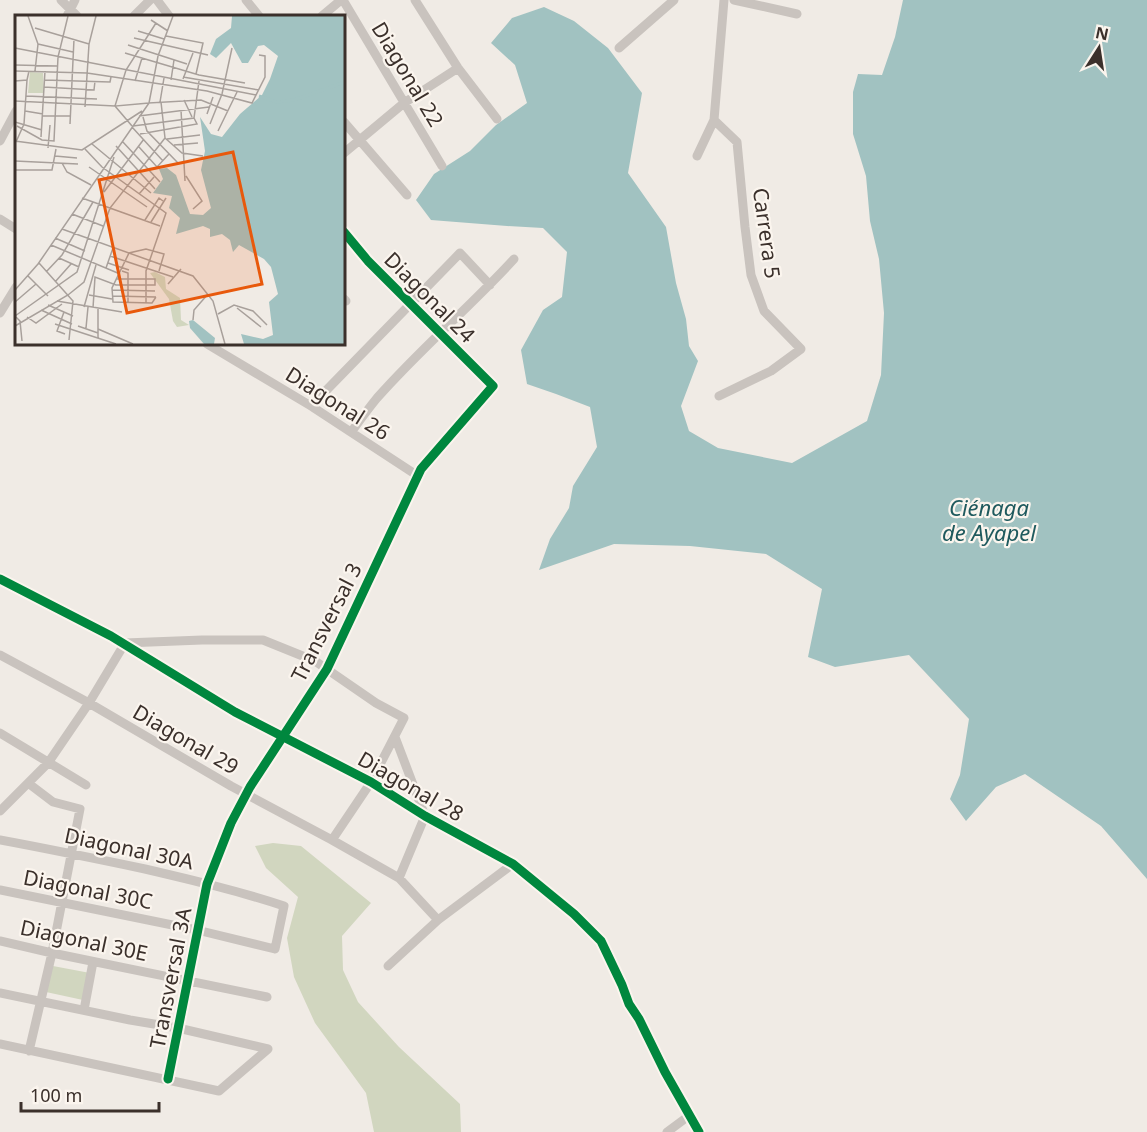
<svg xmlns="http://www.w3.org/2000/svg" width="1147" height="1132" font-family="'Noto Sans',sans-serif">
  <style>
    .green { fill: #d1d6bf }
    .water { fill: #a1c2c1 }
    .lines { fill: none; stroke-linecap: round; stroke-linejoin: round }
    .minor { stroke: #c9c3be; stroke-width: 9 }
    .cycleway-casing { stroke: #fbf5ee; stroke-width: 13 }
    .cycleway { stroke: #00873e; stroke-width: 9 }
    .labels { text-anchor: middle; dominant-baseline: central; stroke-width: 4.5; stroke-linejoin: round; paint-order: stroke }
    .street-label { font-size: 21px; fill: #3b302b; stroke: #fbf5ee }
    .water-label { font-size: 22px; font-style: italic; fill: #1f5a5e; stroke: #fbf5ee }
    .inset-river { fill: none; stroke: #a1c2c1; stroke-width: 3 }
    .inset-road { fill: none; stroke: #a8a09b; stroke-width: 1.5 }
    .view { fill: #e8590c; fill-opacity: 0.15; stroke: #e8590c; stroke-width: 3 }
    .inset-edge { fill: none; stroke: #3b302b; stroke-width: 3 }
  </style>
  <rect width="100%" height="100%" fill="#f0ebe5"/>
  <path class="green" d="M273,843L301,846L371,903L342,936L343,970L358,1002L399,1047L460,1104L461,1132H374L366,1093L315,1023L294,977L287,938L298,897L266,868L255,846Z
    M53,966L90,973L83,1000L46,992Z"/>
  <path class="water" d="M903,0H1147V879L1101,826L1025,774L996,787L966,821L950,799L960,775L969,719L909,655L835,667L808,657L822,589L766,554L690,546L614,544L539,570L550,539L569,508L573,486L597,447L590,407L556,394L527,384L521,350L543,310L562,297L567,252L543,228L507,226L431,220L416,200L434,174L470,151L496,125L527,103L515,65L491,43L512,18L544,7L574,21L608,48L642,93L628,173L666,227L676,283L686,319L689,346L698,361L681,406L689,431L718,448L792,463L867,421L881,375L884,313L879,259L870,221L866,176L853,134V92L858,74L882,75L895,37Z"/>
  <g class="lines">
    <path class="minor" d="M61,0L77,16
      M157,0L169,16
      M246,0L259,16
      M343,0L442,166
      M415,0L458,68L497,119
      M734,0L797,14
      M67,16L75,0
      M134,16L150,0
      M322,16L341,0
      M619,48L674,0
      M714,120L737,142L745,227L751,275L764,311L801,349L771,371L719,396
      M344,122L407,195
      M0,141L16,111
      M344,153L404,103L458,68
      M697,156L714,120L724,0
      M0,219L16,229
      M344,299L346,301
      M0,313L16,287
      M207,344L311,406L418,476
      M311,406L460,253L490,285
      M352,431C360,420 368,409 377,398C420,349 470,307 514,259
      M0,579L111,636L235,712L371,782L425,816L513,864L574,914L601,941L622,985L629,1004L639,1019L665,1072L699,1132
      M0,655L89,703L231,786L332,840L399,878L438,920
      M0,733L86,785
      M395,737L425,816
      M28,783L53,802L80,809L52,953L29,1051
      M0,811L48,763L89,703L125,643L202,640H263L315,661L376,703L404,718L371,782L332,840
      M0,840C49,849 97,859 145,869C192,880 239,891 284,906L275,949L197,930L0,890
      M399,878L425,816
      M0,941L52,953L267,997
      M388,966L438,920L513,864
      M0,993L130,1020L178,1028L268,1049
      M84,1010L93,962
      M0,1044L219,1091L268,1049
      M168,1079L207,884L231,823L250,787L327,669L421,469L493,386L368,261L344,232
      M667,1132L690,1115"/>
    <defs>
      <path id="cycleway" d="M0,579L111,636L235,712L371,782L425,816L513,864L574,914L601,941L622,985L629,1004L639,1019L665,1072L699,1132
        M168,1079L207,884L231,823L250,787L327,669L421,469L493,386L368,261L344,232"/>
    </defs>
    <use href="#cycleway" class="cycleway-casing"/>
    <use href="#cycleway" class="cycleway"/>
  </g>
  <g class="labels">
    <g class="street-label">
      <text transform="translate(408 74) rotate(59)">Diagonal 22</text>
      <text transform="translate(767 233) rotate(82)">Carrera 5</text>
      <text transform="translate(430 297) rotate(45)">Diagonal 24</text>
      <text transform="translate(338 403) rotate(32)">Diagonal 26</text>
      <text transform="translate(326 622) rotate(-63)">Transversal 3</text>
      <text transform="translate(186 739) rotate(30)">Diagonal 29</text>
      <text transform="translate(411 786) rotate(30)">Diagonal 28</text>
      <text transform="translate(129 848) rotate(12)">Diagonal 30A</text>
      <text transform="translate(88 889) rotate(11)">Diagonal 30C</text>
      <text transform="translate(84 940) rotate(12)">Diagonal 30E</text>
      <text transform="translate(170 978) rotate(-79)">Transversal 3A</text>
    </g>
    <g class="water-label">
      <text x="989" y="507">Ciénaga<tspan x="989" dy="25">de Ayapel</tspan></text>
    </g>
  </g>
  <g transform="translate(15 15)">
    <rect width="330" height="330" fill="#f0ebe5"/>
    <path d="M15,57L28,58L29,78H13ZM140,257L150,262L151,274L165,283L166,305L174,310L162,312L158,306L154,284L135,258Z" fill="#d1d6bf"/>
    <path d="M217,1H330V329H229L226,319L248,324L258,320L254,287L263,279L256,252L249,244L224,230L218,237L215,225L207,219L195,222V214L188,211L161,219L165,203L154,193L157,181L138,178L148,164L144,154L152,153L161,160L175,199L188,200L196,193L186,155L190,136L185,102L196,119L207,122L225,99L247,80L255,64L263,41L249,30L243,31L233,48H227L216,28L201,43L195,39L201,24L216,13ZM178,305L200,323L199,329H189L175,313L174,306Z" fill="#a1c2c1"/>
    <path class="inset-river" d="M244,81L262,87L279,85L330,67"/>
    <path class="inset-road" d="M13,1L23,29L20,56M158,1L143,41L134,88L186,85L213,96M136,5L153,16M20,13L74,29M123,16L149,24M151,21L188,28L181,59M119,23L193,40M23,29L58,37M113,30L172,49M0,33L241,80M110,38L184,60L230,68M0,50L42,51M0,56L72,58L192,76L237,88L250,62V41L244,40M168,62L244,75M168,64L178,38M29,65L95,67L96,62M156,65L159,45M0,66L12,65L14,56M120,66L127,43M29,72L79,75L80,66M11,81L82,84M169,85L177,102M0,86L100,91L111,55L141,8M145,87L149,63M70,92L74,29L81,1M166,95L170,166M10,96L28,99M192,99L198,82M28,101H55M124,101L194,92M128,102L132,116L163,148M0,107L27,115M55,109L59,24M195,109L207,79L217,33M2,111L27,125L39,126L43,42L53,1M117,111L100,91L134,88M118,111L179,103L184,66M117,112L148,146M203,116L222,77M125,119L182,109L179,103M26,122L30,56M150,123L167,138L188,141M152,124L185,120M0,126L67,135L127,96M107,126L145,167M1,127L9,109L12,65M77,129L136,178M159,130L183,128M101,131L140,174M124,132L142,152L154,139M33,133L35,110M70,134L87,152L151,198L131,256V288M40,141L62,143M0,146L63,149M47,148L52,157L76,170M74,152L132,192M0,155H37L41,134M171,161L187,186L178,194M89,177L129,124M124,179L139,162M67,183L145,211M57,199L88,211M130,205L144,183L148,186M136,207L151,183M47,214L178,261L198,286L210,329M40,223L70,236M36,230L105,259M95,241L158,262M44,243L64,252M24,248L58,286L54,325M93,248L114,255M91,253L98,233M107,256L113,258V288M31,257L47,240L78,187M13,261L33,281M40,267L56,249M153,269L166,254M0,275L23,249L134,88M97,275L140,276M74,280L97,284M97,281L141,282M141,282L137,288L98,287L97,273L114,238L131,234L149,239L144,256M42,286L107,297M0,287L21,269M33,290L58,301M69,292L81,250M78,293L80,262L101,270H140V264H102M222,293L246,312M26,295L57,309M49,297L42,316L50,319M203,299L219,290L238,296L252,310M0,301L62,257L99,142M0,301L5,306L7,326M12,302L21,308L47,289M178,305L179,295L193,279M40,309L101,329M0,311L53,280L69,267L95,193L150,123L146,87M63,311L83,318M71,313L73,292M83,314L118,329M83,323V294"/>
    <path class="view" d="M218,137L247,269L112,298L84,165Z"/>
    <rect width="330" height="330" class="inset-edge"/>
  </g>
  <g transform="translate(1099 48) rotate(12)" stroke="#fbf5ee" stroke-width="4.5" paint-order="stroke">
  <path d="M0-4.5L10 22L0 15L-10 22Z" fill="#3b302b"/>
  <text y="-9" font-size="16" font-weight="bold" text-anchor="middle" fill="#3b302b">N</text>
  </g>
  <path d="M21 1102v9h138v-9" fill="none" stroke="#3b302b" stroke-width="3"/>
  <text x="30" y="1102" font-size="18" fill="#3b302b" stroke="#fbf5ee" stroke-width="4.5" paint-order="stroke">100 m</text>
</svg>
